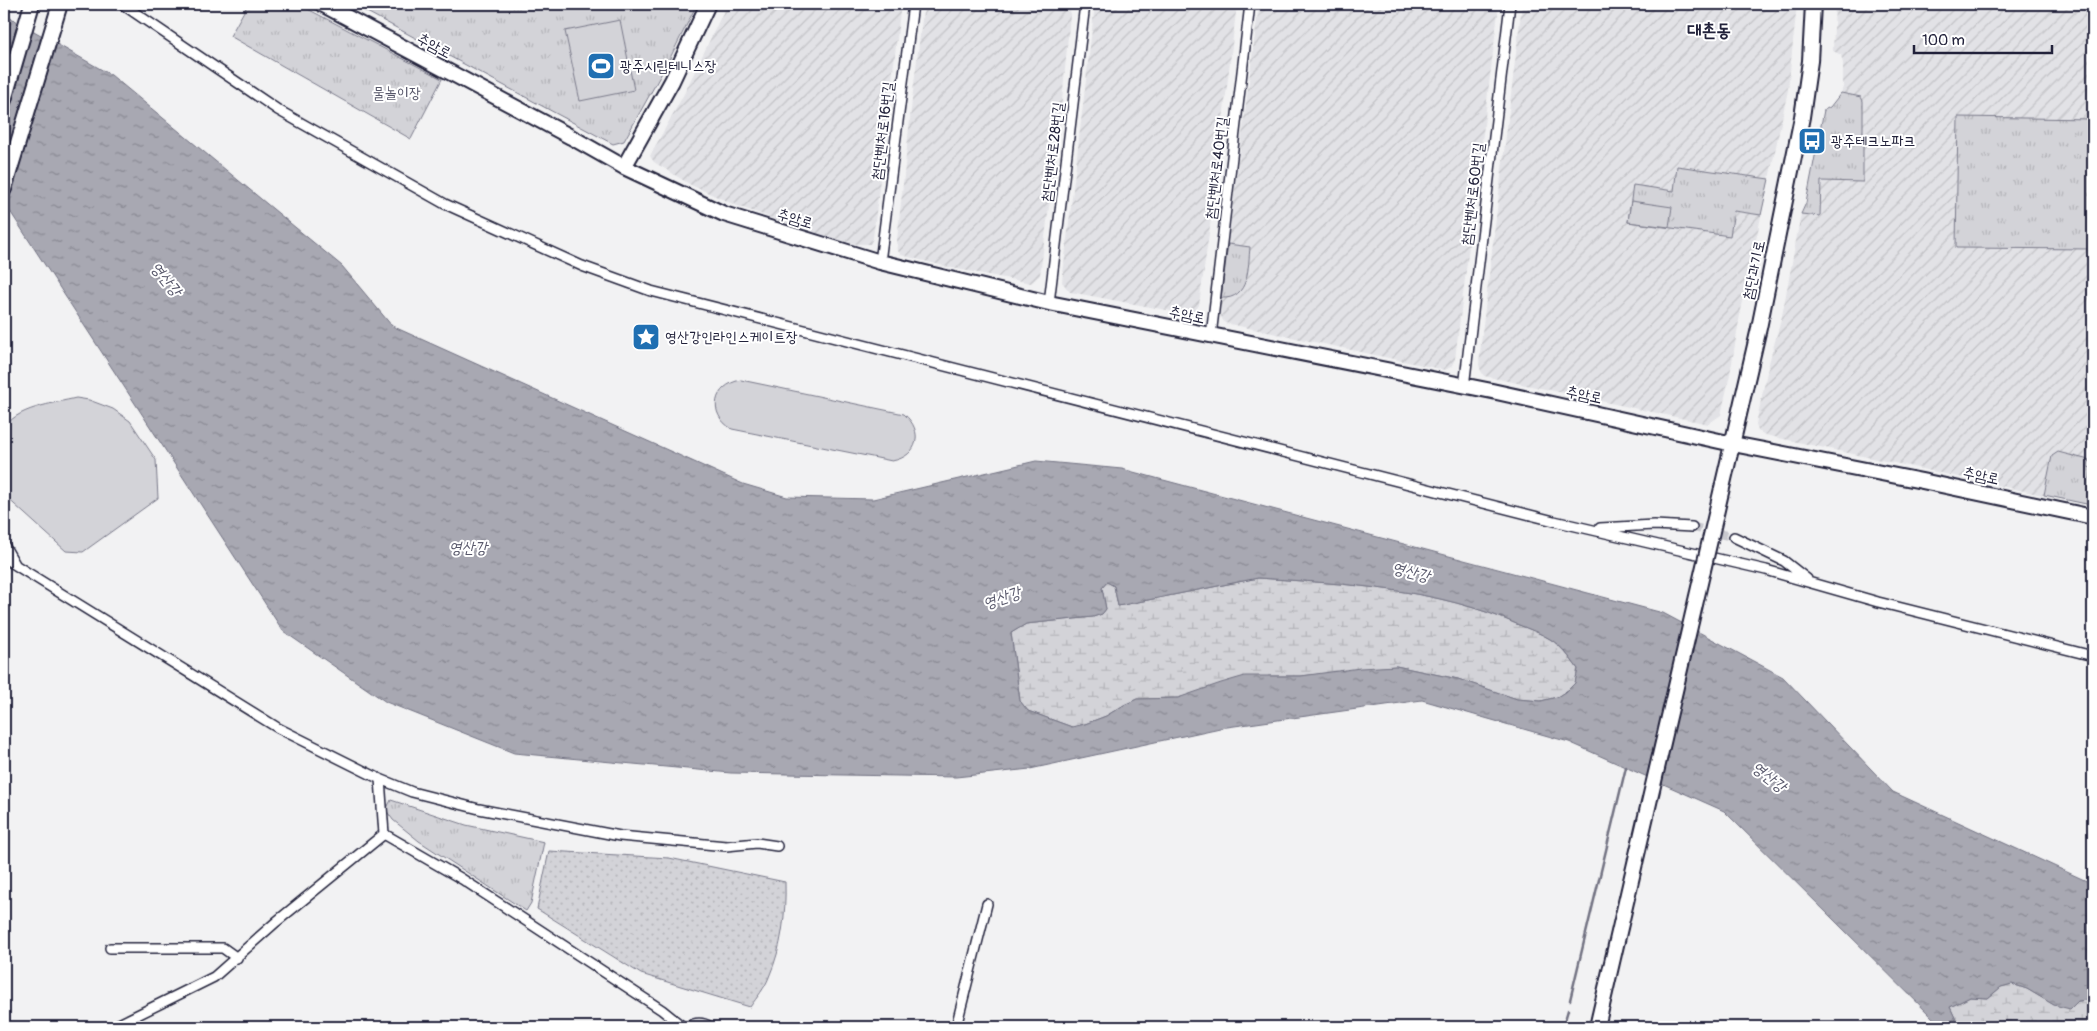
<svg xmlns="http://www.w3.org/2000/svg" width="2097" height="1031" font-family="Pangolin,'Poor Story',sans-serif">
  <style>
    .industrial { fill: url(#industrial-furrows) }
    .grass { fill: url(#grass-dots); stroke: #7a7a8a }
    .wetland { fill: url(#wetland-marsh); stroke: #7a7a8a }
    .park { fill: url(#park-tufts); stroke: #7a7a8a }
    .pitch { fill: #d3d3d8; stroke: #7a7a8a }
    .water { fill: url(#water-ripples); stroke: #727282; fill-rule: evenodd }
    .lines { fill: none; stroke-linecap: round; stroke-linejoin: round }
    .stream { stroke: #727282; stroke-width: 2.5 }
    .street-tunnel { stroke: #c8c8ce; stroke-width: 9; stroke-dasharray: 9 4.5; stroke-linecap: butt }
    .street-casing { stroke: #22223b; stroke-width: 12 }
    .secondary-casing { stroke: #22223b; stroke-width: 18 }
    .street { stroke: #fff; stroke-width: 9 }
    .secondary { stroke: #fff; stroke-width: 14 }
    .secondary-bridge-casing { stroke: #22223b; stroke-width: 18; stroke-linecap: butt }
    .secondary-bridge { stroke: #fff; stroke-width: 14 }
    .labels { text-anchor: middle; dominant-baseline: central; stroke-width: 4; stroke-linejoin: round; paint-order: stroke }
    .street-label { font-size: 15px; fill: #22223b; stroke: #fff }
    .poi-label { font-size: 15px; fill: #22223b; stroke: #fff; text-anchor: start }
    .park-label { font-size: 15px; fill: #57576a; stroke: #fff }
    .water-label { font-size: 16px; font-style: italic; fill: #58586b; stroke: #fff }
    .quarter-label { font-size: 18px; font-weight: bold; fill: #22223b; stroke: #fff }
  </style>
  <defs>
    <pattern id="industrial-furrows" width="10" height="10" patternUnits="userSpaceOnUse" patternTransform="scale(1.25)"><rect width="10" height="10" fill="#e2e2e6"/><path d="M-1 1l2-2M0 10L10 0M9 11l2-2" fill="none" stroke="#c2c2c6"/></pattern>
    <pattern id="grass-dots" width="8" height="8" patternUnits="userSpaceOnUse" patternTransform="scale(1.25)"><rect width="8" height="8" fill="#d3d3d8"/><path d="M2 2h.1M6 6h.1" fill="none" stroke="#b5b5ba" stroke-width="1.8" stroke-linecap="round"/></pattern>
    <pattern id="wetland-marsh" width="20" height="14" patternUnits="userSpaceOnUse" patternTransform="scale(1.25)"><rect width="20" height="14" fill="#d3d3d8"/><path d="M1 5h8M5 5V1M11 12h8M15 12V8" fill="none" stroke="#b5b5ba"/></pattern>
    <pattern id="park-tufts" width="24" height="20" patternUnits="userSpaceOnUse" patternTransform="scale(1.25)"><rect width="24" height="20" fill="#d3d3d8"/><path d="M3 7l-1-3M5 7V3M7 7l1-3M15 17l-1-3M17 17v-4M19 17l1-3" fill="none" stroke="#b5b5ba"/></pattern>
    <pattern id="water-ripples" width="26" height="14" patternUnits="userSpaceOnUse" patternTransform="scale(1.25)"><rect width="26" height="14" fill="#a8a8b2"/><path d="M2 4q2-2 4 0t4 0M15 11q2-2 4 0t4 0" fill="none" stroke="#888892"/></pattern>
  </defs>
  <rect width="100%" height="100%" fill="#f2f2f3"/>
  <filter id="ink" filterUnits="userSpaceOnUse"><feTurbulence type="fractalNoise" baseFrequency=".02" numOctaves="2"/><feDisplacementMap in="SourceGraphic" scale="10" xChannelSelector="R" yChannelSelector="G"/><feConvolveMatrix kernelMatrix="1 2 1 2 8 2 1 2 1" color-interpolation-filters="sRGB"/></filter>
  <g filter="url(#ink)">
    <path class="industrial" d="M727,4H901L873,238L870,244H855L805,230L735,205L691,185L654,162L650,156L685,92Z
      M924,4H1071L1060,123L1040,275L1031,283L952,268L901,255L898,251L897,240L913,91Z
      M1095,4H1237L1210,226L1199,305L1194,312L1188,314L1070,292L1062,282Z
      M1259,4H1499L1455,359L1451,367L1445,370L1225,323L1221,317L1219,309Z
      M1522,4H1797L1788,90L1740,315L1730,374L1721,415L1708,424L1484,376L1481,371L1479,365L1482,333Z
      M1835,4H2093V506L1765,435L1758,431L1756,424L1769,363L1782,316L1801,214L1806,203L1824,110L1830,107L1841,93L1843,87V63L1841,55L1833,51Z"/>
    <path class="grass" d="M549,851L669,858L785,882C786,914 782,947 769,977C765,988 757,997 750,1007L641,974L537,909Z"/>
    <path class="wetland" d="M1258,578C1346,584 1437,588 1519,625C1529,629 1541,633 1550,639C1562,647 1570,658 1578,669L1575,683L1568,690L1557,697L1541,701L1517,699L1458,679L1396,666L1301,676H1270L1178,698L1137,699L1124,705L1106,716L1085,724L1072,727L1028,711L1020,701L1011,633L1026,624L1093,617L1102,614L1106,609L1102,588L1107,582L1114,586L1118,606Z
      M2012,984L2027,989L2054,1005L2093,999V1027H1964L1956,1020L1950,1007L1970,997L1988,998L2001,987Z"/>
    <path class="park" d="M248,4H298L442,79L411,139L230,36Z
      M352,4H697L669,60L624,141L613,144Z
      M1841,93L1861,97L1863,101V182L1821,181L1820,216L1801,214L1806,203L1824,110L1830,107Z
      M1958,117L2093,119V249L1956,248Z
      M1677,166L1769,179L1761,215L1734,211L1730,236L1628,222L1633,185L1674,191Z
      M1228,244L1250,247C1248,266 1250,300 1221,298Z
      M2058,452L2089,460L2088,467L2092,468L2090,479L2093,480L2091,505L2044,495L2052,456Z
      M391,800L466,825L544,842L531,903L526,911L419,841L393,820L386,810Z"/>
    <path class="pitch" d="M620,20L634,90L580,101L565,31Z
      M1631,201L1672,207L1669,227L1628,222Z
      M741,380L904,414C924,431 919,456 892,461L732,429C707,414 713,385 741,380Z
      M76,398L89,400L113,409L130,421L156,460L158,498L83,552L66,551L4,495C4,482 1,439 4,430C12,408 56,403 76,398Z"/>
    <path class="water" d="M4,14L111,75L342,266L392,326L743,484L787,497L873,499L1036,461L1122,469L1663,613L1783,677L1893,792L2093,884V999L2078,1001L2070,1009L2054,1005L2027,989L2012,984L2001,987L1988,998L1970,997L1950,1007L1956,1020L1964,1027H1942L1724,811L1569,742L1422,700L1220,728L1030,769L956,777L731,773L514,753L386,702L283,631L4,202ZM1258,578C1346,584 1437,588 1519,625C1529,629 1540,633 1550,639C1562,646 1570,658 1578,669L1575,683L1568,690L1557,697L1541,701L1517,699L1458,679L1396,666L1360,668L1301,676H1245L1221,683L1178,698L1137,699L1124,705L1106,716L1085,724L1072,727L1028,711L1020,701L1011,633L1026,624L1093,617L1102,614L1106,609L1102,588L1107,582L1114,586L1118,606Z"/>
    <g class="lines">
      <path class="stream" d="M1570,1000L1626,767
        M1563,1027L1568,1010"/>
      <path class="street-tunnel" d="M1692,527L1734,537"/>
      <defs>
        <path id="street" d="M122,4L278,110L445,204L582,266L651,291L1554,521L1766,570L1878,602L2093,656
          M880,262L913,4
          M1049,303L1085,4
          M1211,336L1250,4
          M1464,387L1510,4
          M1600,528L1654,525L1692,527
          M1734,537L1784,561L1807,579
          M4,545L15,564
          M4,558L278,728L380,779L412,792L479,809L620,836L726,846L757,843L777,846
          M380,779L384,834L462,879L662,1010L683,1027
          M110,948H223L237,958
          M113,1027L214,977L276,922L384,834
          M687,1027C695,1022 703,1022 711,1027
          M956,1027L987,904"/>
        <path id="secondary" d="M322,4L571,137L624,167L724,214L880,262L1049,303L1492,391L1733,444L1922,481L2093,517
          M4,100L32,4
          M624,167L672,81L708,4
          M4,189L60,4
          M1710,540L1759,328L1802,117L1810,61L1813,4"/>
      </defs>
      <use href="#street" class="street-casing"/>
      <use href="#secondary" class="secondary-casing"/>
      <use href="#street" class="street"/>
      <use href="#secondary" class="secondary"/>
      <defs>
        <path id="secondary-bridge" d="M1597,1027L1710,540"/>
      </defs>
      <use href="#secondary-bridge" class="secondary-bridge-casing"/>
      <use href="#secondary-bridge" class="secondary-bridge"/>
    </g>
  </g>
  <defs>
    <symbol id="stadium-square" viewBox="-11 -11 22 22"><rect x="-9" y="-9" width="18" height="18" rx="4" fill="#1f6fb2" stroke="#fff"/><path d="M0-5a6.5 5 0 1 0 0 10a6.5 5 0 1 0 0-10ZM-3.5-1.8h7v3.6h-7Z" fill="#fff"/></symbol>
    <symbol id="bus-square" viewBox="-11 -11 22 22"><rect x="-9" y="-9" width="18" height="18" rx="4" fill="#1f6fb2" stroke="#fff"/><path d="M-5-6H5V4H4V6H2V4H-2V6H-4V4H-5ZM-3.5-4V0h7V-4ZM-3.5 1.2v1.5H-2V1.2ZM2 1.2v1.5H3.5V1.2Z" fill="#fff"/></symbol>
    <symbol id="sight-square" viewBox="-11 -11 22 22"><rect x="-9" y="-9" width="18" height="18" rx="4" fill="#1f6fb2" stroke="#fff"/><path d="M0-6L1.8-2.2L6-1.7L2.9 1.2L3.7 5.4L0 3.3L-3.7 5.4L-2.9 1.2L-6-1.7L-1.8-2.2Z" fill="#fff"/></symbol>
  </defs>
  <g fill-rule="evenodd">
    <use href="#stadium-square" x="585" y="50" width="32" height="32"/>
    <use href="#bus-square" x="1796" y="125" width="32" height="32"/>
    <use href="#sight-square" x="630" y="321" width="32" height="32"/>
  </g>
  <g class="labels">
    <g class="street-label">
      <text transform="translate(434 46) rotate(28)">추암로</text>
      <text transform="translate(883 131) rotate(-83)">첨단벤처로16번길</text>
      <text transform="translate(1053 152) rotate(-83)">첨단벤처로28번길</text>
      <text transform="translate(1217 168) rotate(-83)">첨단벤처로40번길</text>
      <text transform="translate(1473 194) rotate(-83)">첨단벤처로60번길</text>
      <text transform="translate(795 219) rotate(17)">추암로</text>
      <text transform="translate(1754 270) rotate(-78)">첨단과기로</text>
      <text transform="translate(1187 315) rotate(12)">추암로</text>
      <text transform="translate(1584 395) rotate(12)">추암로</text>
      <text transform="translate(1981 476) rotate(12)">추암로</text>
    </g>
    <g class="poi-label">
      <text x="620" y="66">광주시립테니스장</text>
      <text x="1831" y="141">광주테크노파크</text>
      <text x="665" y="337">영산강인라인스케이트장</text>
    </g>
    <g class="park-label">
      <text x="397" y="93">물놀이장</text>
    </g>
    <g class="water-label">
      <text transform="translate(166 279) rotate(51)">영산강</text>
      <text x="468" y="548">영산강</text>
      <text transform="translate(1411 572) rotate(14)">영산강</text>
      <text transform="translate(1002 598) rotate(-19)">영산강</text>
      <text transform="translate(1769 777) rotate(38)">영산강</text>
    </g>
    <g class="quarter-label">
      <text x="1709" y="30">대촌동</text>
    </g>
  </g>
  <rect width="2097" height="1031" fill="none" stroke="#fff" stroke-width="20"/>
  <rect x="10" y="10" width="2077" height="1011" fill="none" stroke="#22223b" stroke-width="2" filter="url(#ink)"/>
  <path d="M1914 45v8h138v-8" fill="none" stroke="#22223b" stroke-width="2.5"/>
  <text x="1922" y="45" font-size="15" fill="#22223b" stroke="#ffffff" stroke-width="4" paint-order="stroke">100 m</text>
</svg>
